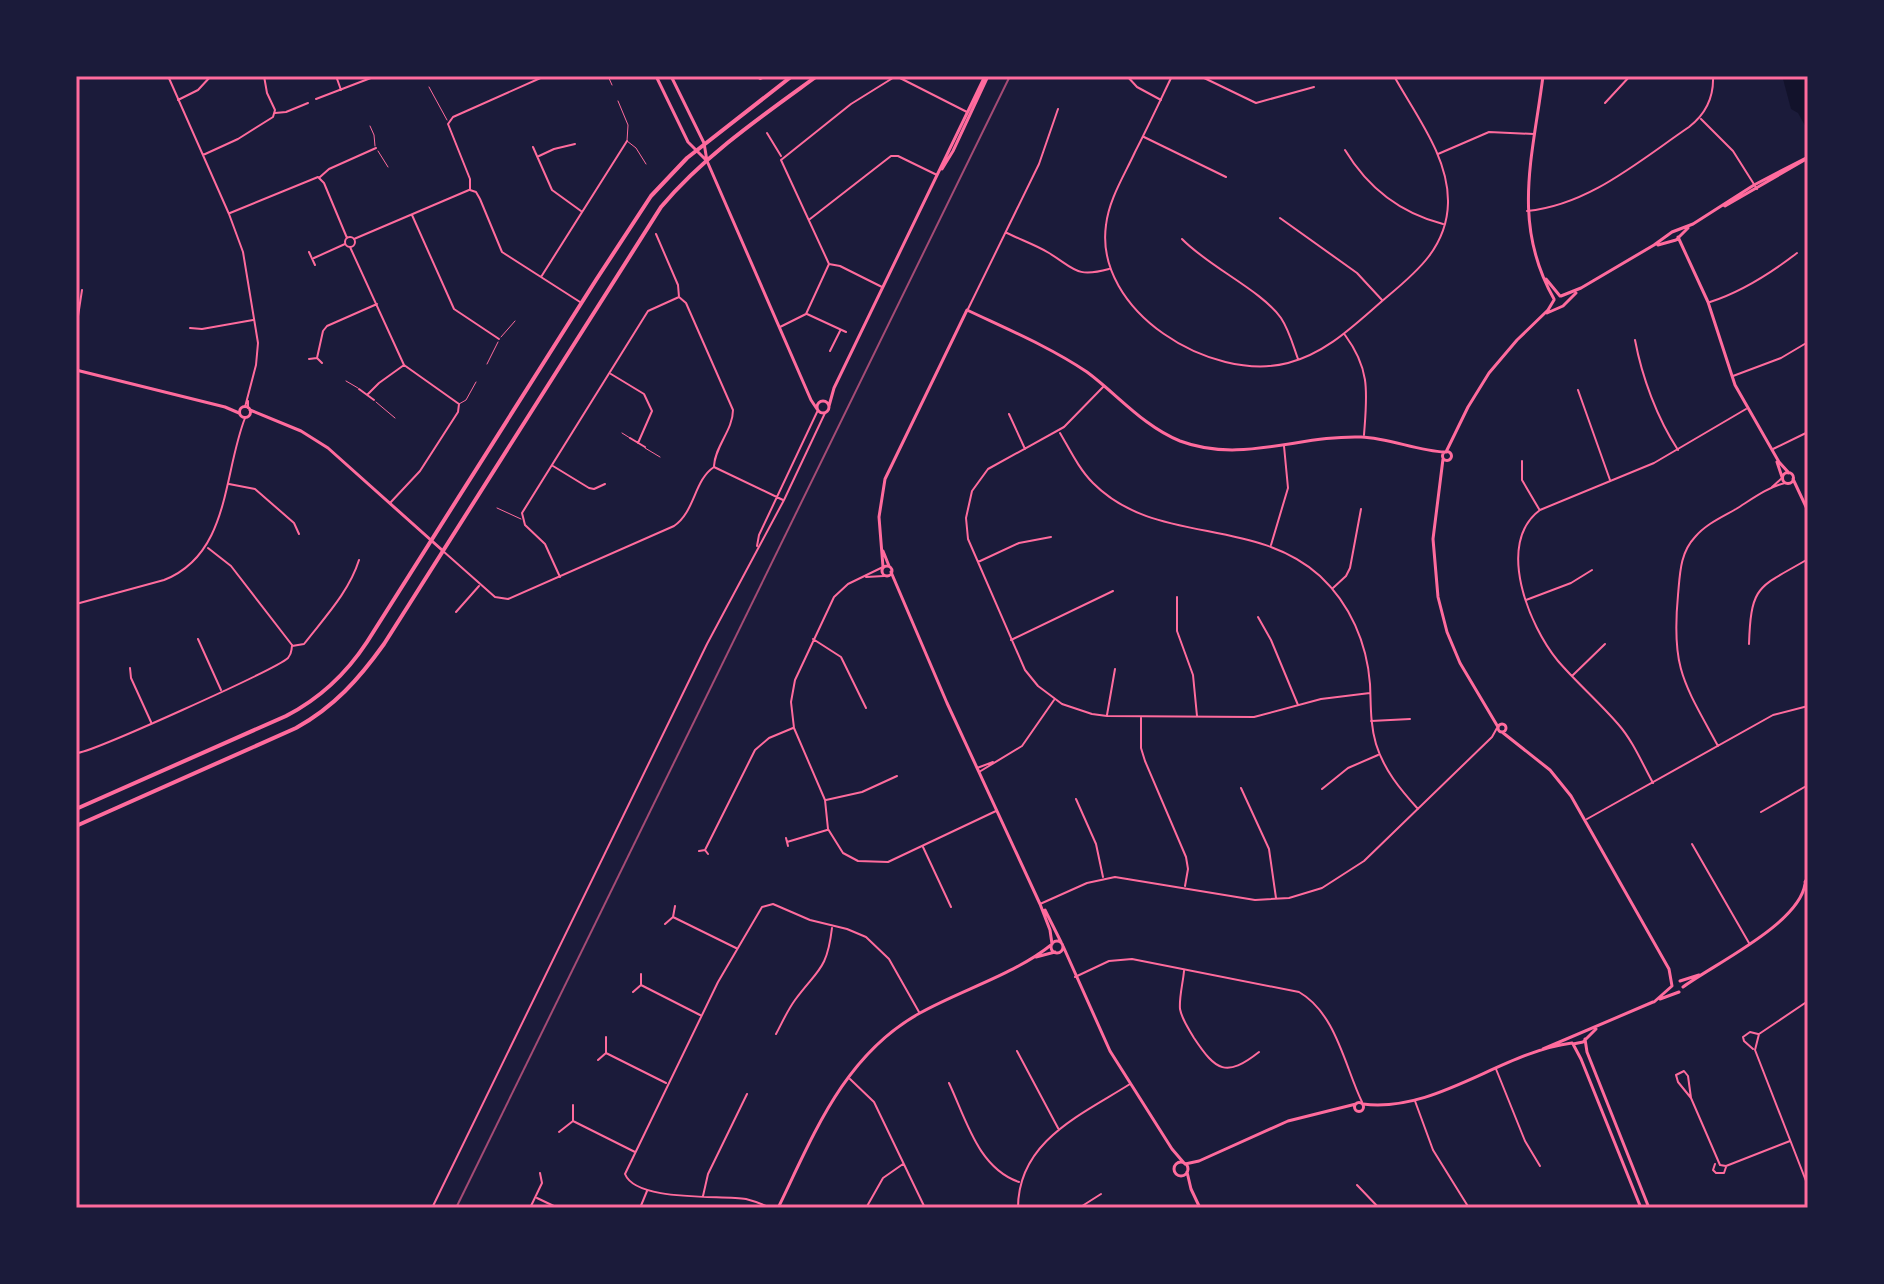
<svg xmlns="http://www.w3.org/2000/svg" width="1884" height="1284" font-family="Lora,serif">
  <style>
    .water { fill: #12122b }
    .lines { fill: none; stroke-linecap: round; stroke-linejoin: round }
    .service { stroke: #ff6b9d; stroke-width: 1 }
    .minor { stroke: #ff6b9d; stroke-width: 2 }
    .tertiary { stroke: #ff6b9d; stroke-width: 3 }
    .primary { stroke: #ff6b9d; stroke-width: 4 }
    .rail { stroke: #a44b75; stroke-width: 2 }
    .neatline { fill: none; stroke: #ff6b9d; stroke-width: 3 }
  </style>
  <rect width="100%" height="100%" fill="#1b1b3a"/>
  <path class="water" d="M1787,76H1804L1808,81V131L1798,113L1791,109L1783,79Z"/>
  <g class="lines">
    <path class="service" d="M608,76L612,85
      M429,87L447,120
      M618,101L628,125L627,141L636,148L646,164
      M370,126L374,135L375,146
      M378,151L388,167
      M501,337L515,321
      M487,364L498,342
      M346,381L358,388
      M376,402L395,418
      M459,404L466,400L476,382
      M622,433L630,438
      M645,448L660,457
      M497,508L521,519"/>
    <path class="minor" d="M168,76L229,214L243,252L258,343L256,365L245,407
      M336,76L341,90
      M545,76L453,117L448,124L470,179V190L476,192L480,199L502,252L580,302
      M755,76L760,79L768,76
      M1127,76L1137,87L1161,100
      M1172,76C1160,101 1148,127 1135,152C1124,176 1109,199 1106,225C1094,311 1211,383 1288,363C1329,352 1356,323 1388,296C1418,271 1447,246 1448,203C1449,157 1415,114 1394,76
      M1200,76L1256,103L1314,87
      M898,77L967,112
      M316,99L376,76
      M178,100L198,90L211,76
      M1605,103L1630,76
      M275,113L286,112L308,103
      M1701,119L1733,151L1757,189
      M767,133L781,156
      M1144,137L1226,177
      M533,147L552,190L581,211
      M1345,150C1368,188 1400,213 1443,224
      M1438,154L1489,132L1534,134
      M203,155L238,139L273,117L275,110L267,93L264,76
      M539,156L554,149L575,144
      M320,177L329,169L376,148
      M1527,211C1589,205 1639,161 1689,127C1706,114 1714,98 1713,76
      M230,213L318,177L324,183L347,238
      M412,215L454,309L499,339
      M1280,218L1357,273L1382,300
      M810,219L891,156H898L937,175
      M1007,233C1021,240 1036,245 1049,253C1075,269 1076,278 1109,269
      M656,234L678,285L679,297L686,303L733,410C733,430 715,446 714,466
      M345 242a5 5 0 1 1 10 0a5 5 0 1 1-10 0Z
      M354,239L469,190
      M1182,239C1209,267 1261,290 1281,318C1289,330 1293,345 1298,359
      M350,247L404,365L459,404L458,412L420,471L390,503
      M309,252L315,265
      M314,258L345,244
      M829,264L840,266L882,287
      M541,277L627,141
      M1710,302C1741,292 1771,273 1797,253
      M968,309L1039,164L1058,109
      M807,314L846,332
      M780,327L806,314L829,264L781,160L851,104L896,76
      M190,328L202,329L253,320
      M76,329L82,290
      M1345,335C1371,370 1367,394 1364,435
      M1635,340C1642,377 1657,418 1678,450
      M830,351L840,331
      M317,358L323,331L327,326L377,304
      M309,359L317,358L322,363
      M611,374L644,394L652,411L638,443
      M1733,376L1781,358L1808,342
      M1104,386L1064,427L988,469L972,491L966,518L968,539L1025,670L1038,686L1062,704L1092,714L1107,716L1254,717L1321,699L1370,693
      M359,389L374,400
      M1578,390L1610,480
      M368,394L379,383L404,365
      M248,408V401
      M1009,414L1025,449
      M1060,433C1070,450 1079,469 1093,483C1155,546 1254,516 1320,576C1350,604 1367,643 1370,684C1371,704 1370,724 1376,744C1384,770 1400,789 1418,809
      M630,438L645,447
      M1773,449L1808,432
      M1522,461V480L1539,509
      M553,466L589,488L594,489L605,484
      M229,484L255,489L294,523L299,534
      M1772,487L1782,478
      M1271,545L1288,488L1284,446
      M757,546L759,535L818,410
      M208,548L231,566L292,645
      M443,551L495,597L508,599L674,526C695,512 694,480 714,467L783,500
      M978,562L1019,543L1051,537
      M883,567L848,584L834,597L795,680L791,702L794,728L825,800L828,829L843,853L858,861L888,862L996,811
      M560,577L545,544L525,525L522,513L648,311L679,297
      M866,577L884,576
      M1333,588L1346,576L1350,568L1361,509
      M1177,597V631L1193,675L1197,716
      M1526,600L1571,583L1592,570
      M76,604L164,580C230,554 223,474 245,418
      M456,612L479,586
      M1258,617L1271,640L1298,705
      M198,639L221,690
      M813,639L841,657L866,708
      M1011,640L1113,591
      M1749,644C1751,583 1759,588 1808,559
      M130,668L131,678L151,722
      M1572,676L1605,644
      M1107,715L1115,669
      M1141,718V748L1145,761L1186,857L1188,869L1185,886
      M1371,721L1410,719
      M1718,746C1684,683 1671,669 1678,595C1680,573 1680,553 1695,537C1706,524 1722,517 1736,509C1752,499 1768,487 1785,483
      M76,753C89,754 276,669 288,658C292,653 291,652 292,646L304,644C324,618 349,592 359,560
      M977,768L993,762
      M979,772L1022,746L1054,700
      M1653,783C1642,763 1633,741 1618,724C1599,702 1577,683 1558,661C1529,626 1495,543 1540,510L1654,463L1746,409
      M1241,788L1269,849L1276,898
      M1322,789L1348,768L1378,755
      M1076,799L1096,844L1103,877
      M826,800L862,792L897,776
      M1761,812L1808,785
      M1587,819L1773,715L1808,706
      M786,838L788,846
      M787,842L827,830
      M1692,844L1749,943
      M923,847L951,907
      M705,850L755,750L769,738L793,728
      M699,851L705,850L708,854
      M1040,904L1087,883L1115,877L1255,900L1289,898L1322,888L1364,861L1492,737L1497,728
      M673,917L736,948
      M665,924L673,917L675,906
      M1184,971C1183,983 1179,997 1180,1009C1182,1020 1189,1029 1194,1038C1216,1071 1226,1078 1259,1052
      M1075,977L1109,961L1132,959L1299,992C1336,1013 1345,1067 1362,1102
      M641,985L700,1015
      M633,992L641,985V974
      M1808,1001L1759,1034L1755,1050L1808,1186
      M776,1034C782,1023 787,1011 795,1000C818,969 827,970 832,928
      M1753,1049L1744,1041L1743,1037L1750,1032L1758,1034
      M1017,1051L1058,1128
      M606,1053L666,1083
      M598,1060L606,1053V1037
      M1496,1069L1525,1141L1540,1166
      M850,1079L874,1102L925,1208
      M949,1083C966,1119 978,1168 1019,1182
      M1691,1098L1678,1082L1676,1075L1684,1071L1688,1076L1691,1098L1720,1165L1726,1166L1790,1141
      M1415,1101L1433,1150L1469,1208
      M573,1121L635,1152
      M559,1132L573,1121V1105
      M1715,1164L1713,1170L1716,1173H1724L1726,1167
      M1357,1185L1379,1208
      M703,1196L708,1174L747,1094
      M537,1198L558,1208
      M432,1208L707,644L784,500L825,413
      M530,1208L542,1183L540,1173
      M640,1208L647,1191
      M770,1208C762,1204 754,1201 746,1199C719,1195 636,1202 625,1174L718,982L762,907L773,904L810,920L847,929L866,937L889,959L919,1012
      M866,1208L883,1178L903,1164
      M1018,1208C1018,1141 1081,1115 1130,1084
      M1079,1208L1101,1194"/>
    <path class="tertiary" d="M656,76L688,142L707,161L811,400L817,409
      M671,76L704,143L707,161
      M1543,76C1533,156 1511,223 1554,299
      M942,169L953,151L988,76
      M1725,206L1808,158
      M1678,237L1708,302L1735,385L1779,462L1789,473
      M1658,245L1676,240L1688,228
      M1546,279L1560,296
      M1561,296L1581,288L1654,245L1672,232L1693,224L1754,185L1808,157
      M1547,313L1563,306L1576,293
      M76,370L225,407L239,413
      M817 407a6 6 0 1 1 12 0a6 6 0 1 1-12 0Z
      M829,406L834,388L985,76
      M239.5 412a5.5 5.5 0 1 1 11 0a5.5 5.5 0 1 1-11 0Z
      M250,410L301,431L328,448L442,550
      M1442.5 456a4.5 4.5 0 1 1 9 0a4.5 4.5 0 1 1-9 0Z
      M1446,452L1468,407L1489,373L1517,340L1548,310L1554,300
      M1443,459L1433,539L1438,597L1447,632L1460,663L1498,727
      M1777,462L1782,477
      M1782.5 478a5.5 5.5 0 1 1 11 0a5.5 5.5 0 1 1-11 0Z
      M1793,479L1808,511
      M883,551L889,566
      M882 571a5 5 0 1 1 10 0a5 5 0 1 1-10 0Z
      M883,567L879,517L885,479L967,310C1007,329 1050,347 1087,372C1118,395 1143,426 1180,441C1241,464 1299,435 1361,437C1390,438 1417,451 1445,452
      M891,572L947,703L1040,904L1050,930L1052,944
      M1498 728a4 4 0 1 1 8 0a4 4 0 1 1-8 0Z
      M1502,732L1550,770L1571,796L1669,969L1672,986L1654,1002
      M1808,877L1805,882L1808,887
      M1045,910L1061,942
      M1051 947a6 6 0 1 1 12 0a6 6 0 1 1-12 0Z
      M1063,946L1110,1051L1172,1149L1184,1163
      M1036,957L1055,952
      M1680,981L1699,975
      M1683,987C1714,964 1799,924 1805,884
      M1660,999L1679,992
      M1585,1039L1587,1052L1649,1208
      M1573,1044L1581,1059L1641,1208
      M1573,1044L1583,1042L1596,1029
      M1543,1049L1653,1002
      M1354.5 1107a4.5 4.5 0 1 1 9 0a4.5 4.5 0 1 1-9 0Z
      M1363,1104C1437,1113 1501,1052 1572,1043
      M1174 1169a7 7 0 1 1 14 0a7 7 0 1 1-14 0Z
      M1185,1164L1199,1161L1288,1121L1356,1104
      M1187,1172L1191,1189L1200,1208
      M778,1208C814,1134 844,1055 920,1013C961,990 1015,974 1051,945"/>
    <path class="primary" d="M76,809L286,716C321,698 346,674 367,642L596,280L651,196L687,158L792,76
      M76,826L296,728C334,707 359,679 384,644L661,207C705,155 762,116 817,76"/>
    <path class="rail" d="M456,1208L1010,76"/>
  </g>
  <rect width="1884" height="1284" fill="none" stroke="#1b1b3a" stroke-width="156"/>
  <rect x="78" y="78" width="1728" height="1128" class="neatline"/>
</svg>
